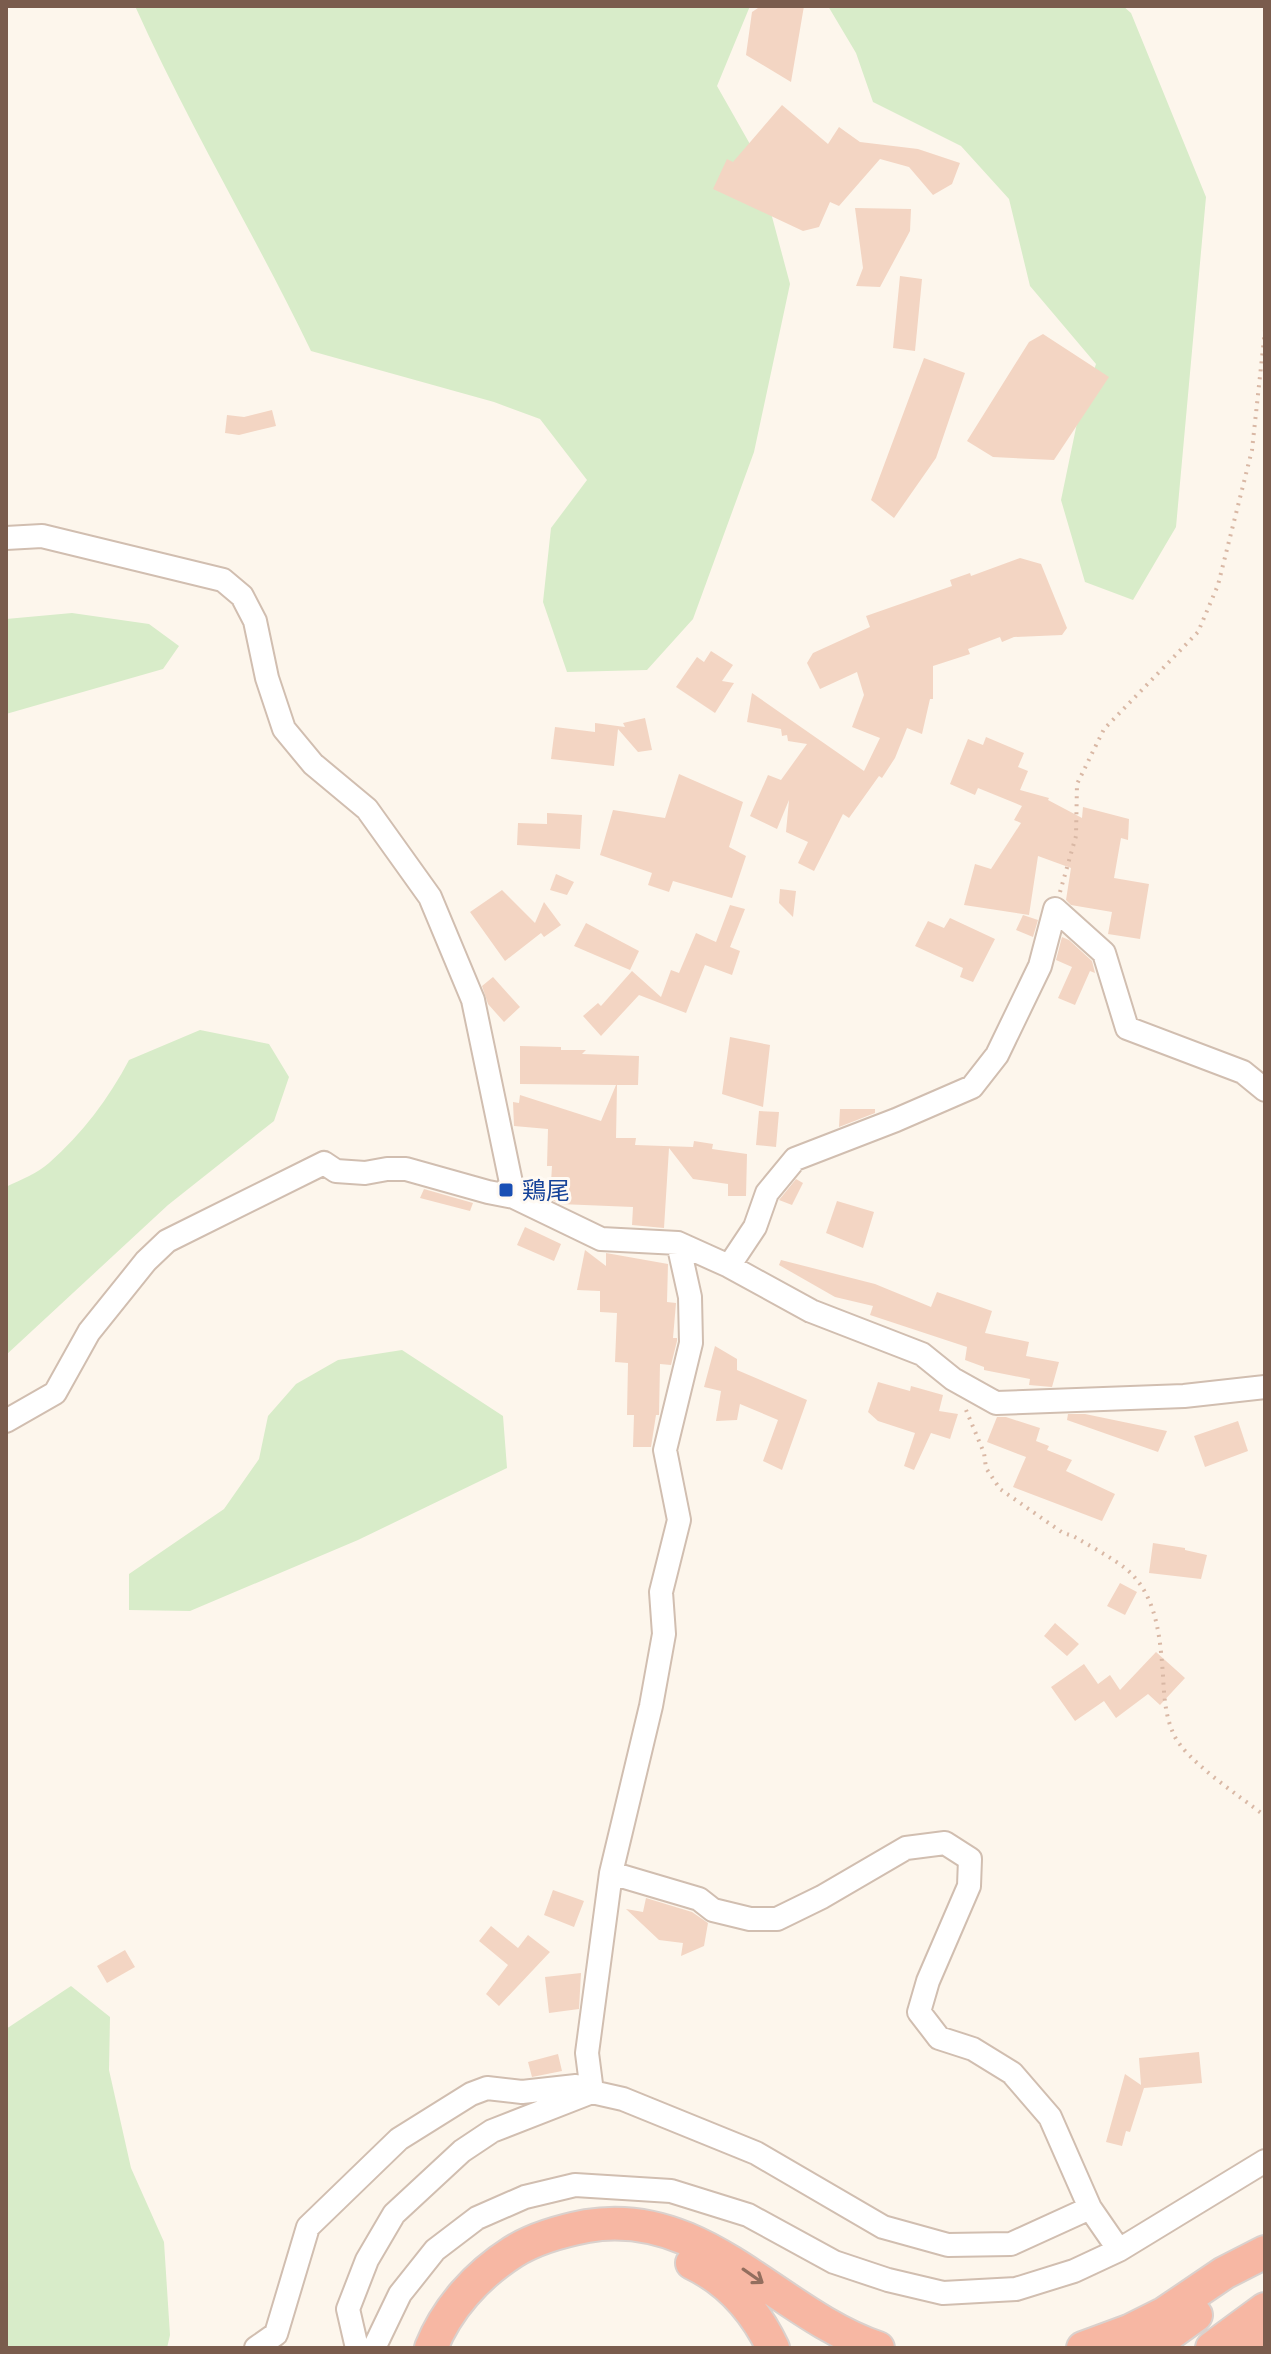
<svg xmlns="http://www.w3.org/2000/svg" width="1271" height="2354" font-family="Ubuntu,'Noto Sans JP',sans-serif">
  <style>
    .green { fill: #d8ecc9 }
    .building { fill: #f3d5c3 }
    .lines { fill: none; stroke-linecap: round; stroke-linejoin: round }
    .minor-casing { stroke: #d1beb0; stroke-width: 26 }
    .highway-casing { stroke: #dad1cd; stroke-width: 36 }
    .path { stroke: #d9b8a5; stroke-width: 4; stroke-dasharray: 2 6; stroke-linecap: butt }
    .minor { stroke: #fff; stroke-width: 22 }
    .highway { stroke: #f7b7a3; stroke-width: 32 }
    .oneway { stroke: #936e5e }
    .transit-dot { fill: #1a4fb4; stroke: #fffaf3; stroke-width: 3 }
    .labels { text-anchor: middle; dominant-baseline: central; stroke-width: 6; stroke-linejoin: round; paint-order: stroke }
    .transit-label { font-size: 24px; fill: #164399; stroke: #fffaf3; text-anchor: start }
  </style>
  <rect width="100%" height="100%" fill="#fdf6ec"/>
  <path class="green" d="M135,6H750L717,86L755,153L790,284L754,452L693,619L647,670L567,672L543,602L551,528L587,480L540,419L494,402L311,351C255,235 188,124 135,6Z
    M828,6H1123L1131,13L1206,197L1176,527L1133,600L1085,582L1061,500L1077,423L1096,364L1030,286L1009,199L961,146L873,102L856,53Z
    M72,613L149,624L179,646L163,669L6,714V619Z
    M200,1030L269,1044L289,1077L274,1121L168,1205L6,1355V1187C20,1180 38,1173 49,1163C82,1134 109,1098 129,1060Z
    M402,1350L503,1416L507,1468L358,1540L190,1611L129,1610V1574L224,1509L259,1459L268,1416L296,1384L338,1360Z
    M71,1986L110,2017L109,2070L131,2168L164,2242L170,2335L167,2348H6V2029Z"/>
  <path class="building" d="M761,6H804L791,82L746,55L752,12Z
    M782,105L828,144L839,127L860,142L918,149L960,163L952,184L933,195L909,167L880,159L839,206L830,202L819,227L803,231L713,189L727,159L733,162Z
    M855,208L911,209L910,231L880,287L856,286L863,268Z
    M900,276L922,279L915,351L893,348Z
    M1043,334L1109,377L1054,460L993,457L967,441L1029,342Z
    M924,358L965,373L936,458L894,518L871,500Z
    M272,410L276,426L239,435L225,433L227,415L244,417Z
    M1020,558L1041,564L1067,628L1062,635L1014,637L1002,642L1000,637L968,649L970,654L933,666V699H930L922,734L907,728L895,758L882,778L879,776L849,818L843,814L814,871L798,863L808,842L786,832L789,800L777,829L750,816L768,775L781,780L807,744L788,741L787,735L782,736L781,729L747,722L752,693L864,771L880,738L852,727L864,695L857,672L820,689L807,663L813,653L870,627L866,616L952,586L950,580L970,573L971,576Z
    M711,651L733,665L722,681L734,683L715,713L676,687L697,657L704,662Z
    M645,718L652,750L638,752L618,729L614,766L551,759L555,727L595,732V723L625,727L623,723Z
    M986,737L1024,753L1018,767L1028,771L1020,790L1049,798L1048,800L1082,818L1083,807L1129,819L1128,840L1121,838L1114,878L1149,884L1140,939L1108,934L1112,912L1071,905L1066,900L1071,868L1038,856L1029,915L964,905L975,864L991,869L1021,823L1014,820L1022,806L978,788L975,795L950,784L968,739L983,745Z
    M679,774L743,802L729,847L746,856L732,898L673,881L669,892L648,885L652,873L600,855L613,810L665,818Z
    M547,813L582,815L580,849L517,845L518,823L547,824Z
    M556,874L574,882L567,895L550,890Z
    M780,889L796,891L793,917L779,903Z
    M502,890L535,923L544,902L561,925L544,937L541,933L505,961L470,912Z
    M730,905L745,909L730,947L740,951L732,975L705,965L686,1013L639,995L601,1036L583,1016L598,1003L601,1006L632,971L661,997L671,970L679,973L696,933L716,942Z
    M1023,915L1038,920L1033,937L1016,930Z
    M950,918L995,939L973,982L960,977L963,968L915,946L928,921L944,928Z
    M586,923L639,951L630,970L574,946Z
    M1062,937L1069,940L1092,961L1095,973L1090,971L1075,1005L1058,998L1072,967L1056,960Z
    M493,977L520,1007L504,1022L488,1004L482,986Z
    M730,1037L770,1045L763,1107L722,1094Z
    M520,1046L561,1047V1050H586L582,1054L639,1056L638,1085H617L616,1138H636L635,1145L693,1147L694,1141L713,1144L712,1149L747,1154L746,1196H728V1184L693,1179L669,1148L664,1228L632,1225L633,1207L560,1204L550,1199L552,1166H547L548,1129L514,1126L513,1102L519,1103L520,1095L601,1121L616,1085L520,1084Z
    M840,1109H875V1113L839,1127Z
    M759,1111L779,1112L776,1147L756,1145Z
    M796,1179L803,1183L792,1205L779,1200Z
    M424,1189L473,1203L470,1211L420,1198Z
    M837,1201L874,1212L863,1248L826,1233Z
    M525,1227L561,1244L554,1261L517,1245Z
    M585,1250L606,1266V1253L668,1264L667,1302L676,1303L673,1338H677V1341L671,1365L660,1364L659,1415H656L651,1447H633L634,1415H627L628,1363L615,1362L617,1313L600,1312V1291L577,1290Z
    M781,1260L875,1284L931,1307L937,1292L992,1311L985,1333L1029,1342L1026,1356L1059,1362L1052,1387L1029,1385L1030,1379L984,1370V1367L965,1360L967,1347L870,1315L873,1306L835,1297L779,1265Z
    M715,1346L737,1359V1370L807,1400L782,1470L763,1461L778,1420L740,1404L737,1420L716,1421L721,1391L704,1387Z
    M878,1382L910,1391L911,1386L943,1395L939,1411L958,1414L950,1439L931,1433L914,1470L904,1466L915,1433L878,1421L868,1412Z
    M1068,1414H1085L1167,1431L1158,1452L1067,1420Z
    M997,1417H1006L1040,1428L1036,1441L1049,1446L1047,1450L1072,1460L1066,1471L1115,1494L1102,1521L1013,1487L1026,1457L987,1442Z
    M1238,1421L1248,1451L1205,1467L1194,1436Z
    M1153,1543L1185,1548V1550L1207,1555L1201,1579L1149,1573Z
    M1120,1583L1137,1592L1125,1615L1107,1606Z
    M1055,1623L1079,1644L1067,1656L1044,1636Z
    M1156,1652L1185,1678L1160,1705L1148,1694L1116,1718L1104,1701L1075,1721L1051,1687L1084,1664L1098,1684L1110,1675L1120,1690Z
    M553,1890L584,1901L574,1927L544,1915Z
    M646,1898L692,1912L708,1923L704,1946L681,1956L683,1943L659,1940L626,1909L643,1912Z
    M491,1926L518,1948L528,1935L550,1952L499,2006L486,1994L508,1965L479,1941Z
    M125,1950L135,1967L107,1983L97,1966Z
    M581,1973L579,2009L549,2013L545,1977Z
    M1199,2052L1202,2083L1144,2088L1130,2132L1126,2131L1122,2146L1106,2142L1125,2074L1141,2085L1139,2058Z
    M558,2054L562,2071L532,2077L528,2062Z"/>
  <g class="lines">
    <defs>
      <path id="minor" d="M6,538L42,536L223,580L242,596L255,621L267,678L284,729L313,764L367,809L430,897L473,1000L514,1197
        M729,1266L755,1227L767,1193L795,1159L896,1120L972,1087L997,1055L1040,966L1055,909L1104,953L1127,1028L1243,1072L1265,1090
        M6,1421L55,1393L89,1332L146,1261L167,1241L324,1163L336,1171L365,1173L387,1169H406L488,1192L514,1197L601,1239L678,1243L729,1266L811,1311L922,1354L953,1379L996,1403L1184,1396L1265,1387
        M611,1873L699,1899L713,1910L750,1919H777L822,1897L906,1848L945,1843L970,1859L969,1886L928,1981L919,2012L939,2038L973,2049L1012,2073L1050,2117L1090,2208L1119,2250
        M592,2092L587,2053L611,1873L651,1706L664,1634L661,1592L679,1520L665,1450L691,1343L690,1297L678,1243
        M256,2348L276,2334L308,2227L399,2139L471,2094L487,2088L522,2092L576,2086L592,2092L623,2099L756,2153L883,2227L948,2245L1011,2244L1090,2208
        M357,2348L348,2309L367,2260L394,2214L462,2151L492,2131L592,2092
        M374,2348L400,2294L435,2250L477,2218L525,2197L575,2185L671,2191L748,2215L834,2262L888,2280L943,2293L1016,2289L1074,2271L1119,2250L1265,2161"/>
      <path id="highway" d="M692,2263C730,2281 755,2310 773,2348
        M431,2348C447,2308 477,2275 513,2252C535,2238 561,2231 587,2226C704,2206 777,2314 878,2348
        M1083,2348L1129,2331L1165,2313L1224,2273L1265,2252
        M1150,2348L1196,2315
        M1212,2348L1265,2309
        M1253,2348L1265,2339"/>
    </defs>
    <use href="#minor" class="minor-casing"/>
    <use href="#highway" class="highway-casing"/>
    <path class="path" d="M1060,892L1076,836L1077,784L1104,729L1198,632L1218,585L1252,450L1265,330
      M966,1410L984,1453L986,1468L1000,1489L1063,1533L1073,1536C1090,1546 1109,1556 1125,1568C1157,1594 1160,1637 1163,1675C1164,1695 1165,1716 1174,1735C1186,1761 1241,1797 1265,1816"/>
    <use href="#minor" class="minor"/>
    <use href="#highway" class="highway"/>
  </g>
  <defs><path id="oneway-shaft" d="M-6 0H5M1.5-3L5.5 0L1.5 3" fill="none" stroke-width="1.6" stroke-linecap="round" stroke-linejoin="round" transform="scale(2)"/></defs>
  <use class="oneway" href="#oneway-shaft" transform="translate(753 2276) rotate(35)"/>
  <rect class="transit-dot" x="498" y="1182" width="16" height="16" rx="4"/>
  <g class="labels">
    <g class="transit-label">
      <text x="522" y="1190">鶏尾</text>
    </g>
  </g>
  <rect width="1271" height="2354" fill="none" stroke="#7a5c4d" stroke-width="16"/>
</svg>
